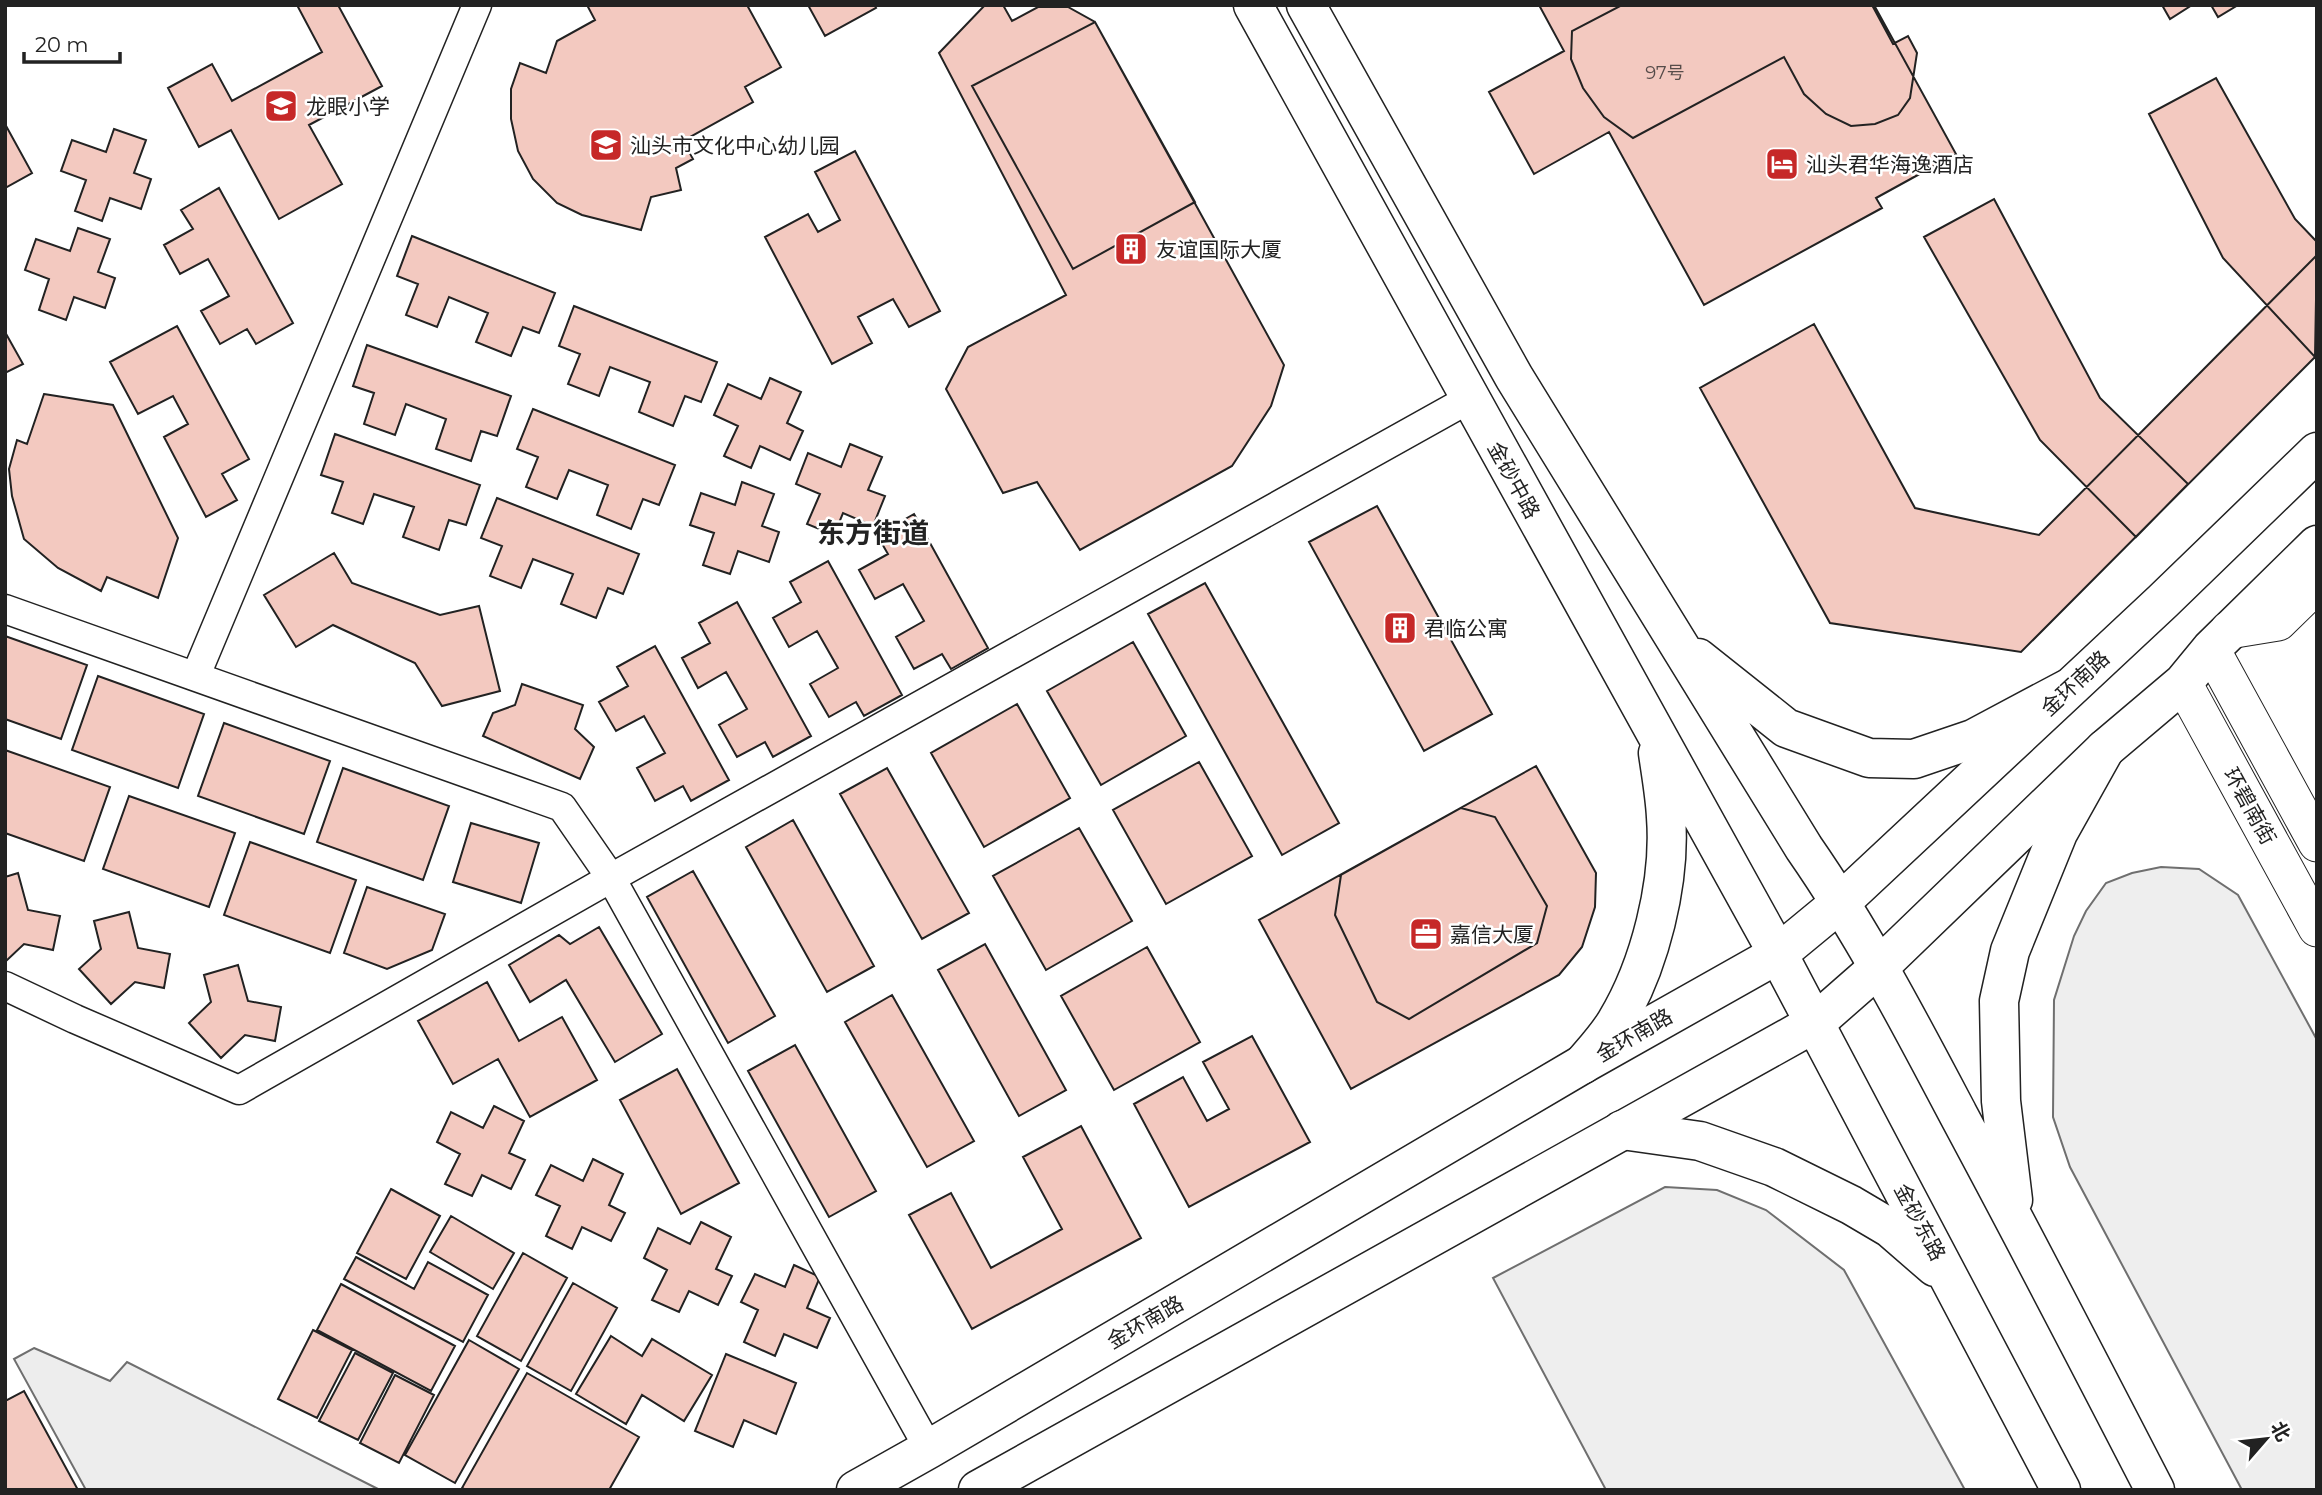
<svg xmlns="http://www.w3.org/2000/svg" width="2322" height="1495" font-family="Montserrat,'Noto Sans SC',sans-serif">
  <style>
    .green { fill: #eee; stroke: #6f6f6f; stroke-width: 2 }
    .parking { fill: #ededed; stroke: #6f6f6f; stroke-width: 2 }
    .building { fill: #f3c9c0; stroke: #222; stroke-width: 2 }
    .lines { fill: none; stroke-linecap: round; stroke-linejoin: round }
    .minor-casing { stroke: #222; stroke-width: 31 }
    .tertiary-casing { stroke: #222; stroke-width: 39 }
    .secondary-casing { stroke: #222; stroke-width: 41 }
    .primary-casing { stroke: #222; stroke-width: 41 }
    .minor { stroke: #fff; stroke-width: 28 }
    .tertiary { stroke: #fff; stroke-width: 37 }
    .secondary { stroke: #fff; stroke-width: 38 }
    .primary { stroke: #fff; stroke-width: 38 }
    .labels { text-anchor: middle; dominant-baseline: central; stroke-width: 5; stroke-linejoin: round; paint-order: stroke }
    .number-label { font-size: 18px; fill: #564c4a }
    .poi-label { font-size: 21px; fill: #222; stroke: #fff; text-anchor: start }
    .street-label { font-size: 21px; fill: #222; stroke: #fff }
    .district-label { font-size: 28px; font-weight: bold; fill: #222; stroke: #fff }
  </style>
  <rect width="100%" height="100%" fill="#fff"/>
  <path class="green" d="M2161,867L2199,869L2238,895L2317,1040V1490H2242L2070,1167L2053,1117L2054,1000L2074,936L2086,911L2106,883L2132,873Z
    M1665,1187L1717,1190L1766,1210L1844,1270L1965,1490H1606L1493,1278Z"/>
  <path class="parking" d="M34,1348L110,1381L127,1362L380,1490H86L14,1359Z"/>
  <path class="building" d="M297,5H338L382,86L309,125L342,184L279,219L231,130L199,147L168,88L212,64L232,101L322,52Z
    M587,5H747L781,67L745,87L753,102L683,141L693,159L676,168L681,190L651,197L641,230L582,215L557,203L533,179L518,151L511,119V89L520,63L546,73L557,41L595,20Z
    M808,5H874L876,8L825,36Z
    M985,5H1003L1012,21L1038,7H1068L1095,22L1284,365L1271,406L1232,466L1080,550L1037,482L1003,493L946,389L968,347L1066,295L939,53Z
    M1539,5H1874L1956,154L1876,198L1882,208L1704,305L1609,132L1534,174L1489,92L1564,51Z
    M1622,5H1872L1893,44L1908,36L1917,53L1910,98L1898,115L1875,124L1851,126L1826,114L1804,94L1784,57L1633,138L1604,117L1583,88L1571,59L1572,31Z
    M2162,5H2192L2170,19Z
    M2211,5H2238L2218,17Z
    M1095,22L1195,202L1073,269L972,86Z
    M2216,78L2295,219L2317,242L2315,357L2223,258L2149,114Z
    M5,124L32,173L5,188Z
    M114,129L146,140L134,173L151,179L141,209L110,198L102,221L75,211L86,180L61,171L72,140L106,152Z
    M855,151L940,311L909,327L893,299L858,317L872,343L832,364L765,237L808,214L818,232L840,220L815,172Z
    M219,188L293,323L256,344L247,329L220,344L201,311L229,296L208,259L180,274L164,245L193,229L181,210Z
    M1994,199L2100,398L2188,484L2136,537L2040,440L1924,237Z
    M78,228L110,239L98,272L115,278L105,308L74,297L66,320L39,310L49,279L25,270L36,239L70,251Z
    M412,236L555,293L539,333L523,327L511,356L476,342L488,313L449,297L437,327L406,315L418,284L397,276Z
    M2317,255V355L2021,652L1830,623L1700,388L1814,324L1915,508L2039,535Z
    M574,306L717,362L701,402L685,396L673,426L639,412L650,382L610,367L599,396L568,384L580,354L559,346Z
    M177,326L249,459L222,474L237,500L206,517L164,437L188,424L173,396L138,414L110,362Z
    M5,332L23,364L5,373Z
    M367,345L511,396L497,436L481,431L471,461L436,449L446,419L406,404L395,435L364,424L374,393L353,386Z
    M770,378L801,392L787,423L803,431L790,460L760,446L751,468L724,456L738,426L714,415L728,384L761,399Z
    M44,394L113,405L178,538L158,598L107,577L101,591L58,568L24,539L12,496L9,469L17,440L27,444Z
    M533,409L675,465L659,505L643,499L631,529L597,515L608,485L569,470L557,499L526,487L538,457L517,449Z
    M335,434L480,485L466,525L449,520L439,550L403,537L414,507L374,494L363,524L332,513L343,482L321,475Z
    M850,444L882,457L868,490L885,496L873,526L843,513L834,535L807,524L820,494L796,484L808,453L841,467Z
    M742,482L774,494L762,526L779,532L769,562L738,551L730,574L703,565L714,533L690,525L701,493L735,505Z
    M497,498L639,554L623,594L608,588L596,618L561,604L573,574L533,559L521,588L490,576L502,546L481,538Z
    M1377,506L1492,714L1424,751L1309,542Z
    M914,514L988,648L951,669L942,654L914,669L896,637L924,621L903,584L875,599L859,570L888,554L877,535Z
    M334,553L352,583L440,615L479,606L500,691L442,706L415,663L333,625L296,647L264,595Z
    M828,561L902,695L864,716L856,702L829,717L810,684L838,668L817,631L789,647L773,618L801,602L790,582Z
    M1205,583L1339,823L1282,855L1148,614Z
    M737,602L811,736L773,757L765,742L737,757L719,725L747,709L726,672L698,688L682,658L710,643L699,623Z
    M5,636L87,665L61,739L5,719Z
    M1133,642L1186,736L1101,785L1047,691Z
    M655,646L729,780L691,801L683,786L655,801L637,768L665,753L644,716L616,731L599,702L628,686L617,667Z
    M98,676L204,714L178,788L72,750Z
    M522,684L583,705L575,729L594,747L580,779L483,736L493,713L515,705Z
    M1017,704L1070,798L984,847L931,753Z
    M224,723L330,761L304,834L198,796Z
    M5,750L110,787L84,861L5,833Z
    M1199,762L1252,856L1166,904L1113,810Z
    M1536,766L1596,873L1595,907L1582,947L1559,975L1351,1089L1259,920Z
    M343,768L449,806L423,880L317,842Z
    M887,768L969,913L922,939L840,794Z
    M129,796L235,833L209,907L103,869Z
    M1461,808L1495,817L1547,906L1537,943L1409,1019L1377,1002L1335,915L1341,875Z
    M793,820L874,966L827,992L746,847Z
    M471,823L539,843L521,903L453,882Z
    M1079,828L1132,921L1046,970L993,876Z
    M250,842L356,880L330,953L224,915Z
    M693,871L775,1016L728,1043L647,897Z
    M18,873L28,910L60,916L53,950L24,944L5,962V877Z
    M367,887L445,914L432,950L387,969L344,953Z
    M129,912L138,948L170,954L164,988L135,982L111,1004L79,969L101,949L94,921Z
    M599,927L662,1034L615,1062L566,980L530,1002L509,965L559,935L570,944Z
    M985,944L1066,1090L1019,1116L938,970Z
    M1147,947L1200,1042L1114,1090L1061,996Z
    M238,965L248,1001L281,1007L275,1041L245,1035L221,1058L189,1023L211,1002L204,975Z
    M487,982L519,1041L562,1017L597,1080L530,1117L498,1059L453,1084L418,1021Z
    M892,995L974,1141L927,1167L845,1022Z
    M1252,1036L1310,1142L1189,1207L1134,1104L1183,1077L1207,1121L1229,1109L1203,1062Z
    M795,1045L876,1191L829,1217L748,1071Z
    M677,1069L739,1183L681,1214L620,1100Z
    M494,1106L524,1121L509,1153L525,1160L511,1189L482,1175L472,1196L445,1184L460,1154L437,1142L451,1112L483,1128Z
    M1081,1126L1141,1238L972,1329L909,1215L951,1193L991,1268L1062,1229L1023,1157Z
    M593,1159L623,1174L609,1205L625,1213L611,1241L582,1227L572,1249L546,1236L560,1206L536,1195L551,1165L583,1181Z
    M391,1189L440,1216L406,1279L357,1253Z
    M451,1216L514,1253L493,1289L430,1252Z
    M701,1222L731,1237L716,1269L732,1276L718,1305L689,1291L679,1312L652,1300L667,1270L644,1258L658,1228L690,1244Z
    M523,1253L567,1278L521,1361L477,1336Z
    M356,1257L414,1289L428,1262L488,1295L463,1342L344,1279Z
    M794,1265L820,1277L807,1308L830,1318L817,1348L784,1334L775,1356L744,1342L758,1310L741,1302L755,1274L785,1287Z
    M573,1283L617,1308L571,1391L527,1366Z
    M341,1284L455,1346L431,1391L317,1330Z
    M313,1330L352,1350L317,1418L278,1399Z
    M611,1336L642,1356L652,1339L712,1375L684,1421L642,1395L626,1424L576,1394Z
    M469,1340L519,1369L455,1483L405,1455Z
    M355,1353L393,1373L358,1440L319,1421Z
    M726,1354L796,1383L776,1434L744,1420L733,1447L695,1431Z
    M527,1373L639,1437L609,1490H466L462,1488Z
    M395,1375L434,1395L399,1463L360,1443Z
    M24,1391L78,1490H5V1401Z"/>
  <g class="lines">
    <defs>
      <path id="minor" d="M5,609L562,807L611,878L929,1449
        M196,675L477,5
        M5,986L75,1019L239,1090L611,878L1469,399"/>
      <path id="tertiary" d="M2229,630L2278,622L2317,584
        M2211,649L2317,843
        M2183,683L2317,928"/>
      <path id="secondary" d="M856,1490L929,1449L1583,1064L1778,954L1841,902L2162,602L2317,452
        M978,1490L1815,1023L1880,966L2105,749L2183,683L2211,649L2317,545"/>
      <path id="primary" d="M1253,5L1778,954L2061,1490
        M1306,5L1514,377L1804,848C1863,933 1910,1023 1958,1114C2025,1239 2090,1364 2155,1490
        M1698,658L1786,728L1869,758L1914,759L1973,739L2067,689
        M1583,1064C1594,1051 1607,1037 1616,1022C1650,966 1671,882 1666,817C1665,796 1661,774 1658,753
        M1622,1130L1700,1141L1774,1167L1851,1205L1890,1228L1935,1267
        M2013,1200L2001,1101L1999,1001L2010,951L2058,833L2105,749"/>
    </defs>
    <use href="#minor" class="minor-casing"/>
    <use href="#tertiary" class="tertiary-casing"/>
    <use href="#secondary" class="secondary-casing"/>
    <use href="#primary" class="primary-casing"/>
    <use href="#minor" class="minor"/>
    <use href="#tertiary" class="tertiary"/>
    <use href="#secondary" class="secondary"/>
    <use href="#primary" class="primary"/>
  </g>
  <defs>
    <symbol id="school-square" viewBox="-11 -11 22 22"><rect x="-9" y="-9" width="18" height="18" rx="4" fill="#c62828" stroke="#fff"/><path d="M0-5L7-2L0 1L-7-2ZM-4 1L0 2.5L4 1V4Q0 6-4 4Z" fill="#fff"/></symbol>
    <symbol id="hotel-square" viewBox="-11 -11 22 22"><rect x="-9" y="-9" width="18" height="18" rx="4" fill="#c62828" stroke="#fff"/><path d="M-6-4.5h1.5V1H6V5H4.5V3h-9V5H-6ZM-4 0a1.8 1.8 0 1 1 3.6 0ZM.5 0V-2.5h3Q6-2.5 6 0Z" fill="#fff"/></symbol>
    <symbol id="building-square" viewBox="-11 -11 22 22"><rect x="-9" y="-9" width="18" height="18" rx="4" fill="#c62828" stroke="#fff"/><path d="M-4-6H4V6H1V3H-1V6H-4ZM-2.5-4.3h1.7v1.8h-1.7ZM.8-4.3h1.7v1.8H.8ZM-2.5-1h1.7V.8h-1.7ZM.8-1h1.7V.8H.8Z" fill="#fff"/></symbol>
    <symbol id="office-square" viewBox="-11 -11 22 22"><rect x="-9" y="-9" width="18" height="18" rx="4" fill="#c62828" stroke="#fff"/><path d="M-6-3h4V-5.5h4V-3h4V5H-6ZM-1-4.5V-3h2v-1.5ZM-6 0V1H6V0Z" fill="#fff"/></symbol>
  </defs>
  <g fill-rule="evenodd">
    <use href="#school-square" x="262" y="87" width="38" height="38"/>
    <use href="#school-square" x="587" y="126" width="38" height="38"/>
    <use href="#hotel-square" x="1763" y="145" width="38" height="38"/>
    <use href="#building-square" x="1112" y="230" width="38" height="38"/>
    <use href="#building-square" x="1381" y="609" width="38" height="38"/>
    <use href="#office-square" x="1407" y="915" width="38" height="38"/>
  </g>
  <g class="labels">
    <g class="number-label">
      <text x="1665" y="73">97号</text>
    </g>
    <g class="poi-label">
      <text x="306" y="106">龙眼小学</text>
      <text x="630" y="145">汕头市文化中心幼儿园</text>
      <text x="1806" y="164">汕头君华海逸酒店</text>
      <text x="1156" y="249">友谊国际大厦</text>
      <text x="1424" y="628">君临公寓</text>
      <text x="1450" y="934">嘉信大厦</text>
    </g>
    <g class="street-label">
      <text transform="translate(1514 480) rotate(61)">金砂中路</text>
      <text transform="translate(2075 683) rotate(-43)">金环南路</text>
      <text transform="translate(2250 806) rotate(61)">环碧南街</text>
      <text transform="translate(1634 1035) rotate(-30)">金环南路</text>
      <text transform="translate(1920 1222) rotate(62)">金砂东路</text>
      <text transform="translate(1145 1322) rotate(-30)">金环南路</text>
    </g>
    <g class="district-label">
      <text x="873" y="533">东方街道</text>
    </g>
  </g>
  <rect width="2322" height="1495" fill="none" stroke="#222222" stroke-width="14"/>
  <g transform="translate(2266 1439) rotate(62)" stroke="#ffffff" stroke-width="5" paint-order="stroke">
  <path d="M0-5L12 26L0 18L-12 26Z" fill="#222222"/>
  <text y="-10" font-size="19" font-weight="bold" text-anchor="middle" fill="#222222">北</text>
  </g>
  <path d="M24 52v10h96v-10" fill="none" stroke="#222222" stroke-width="3.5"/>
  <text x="35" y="52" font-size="21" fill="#222222" stroke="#ffffff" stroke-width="5" paint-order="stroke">20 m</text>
</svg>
